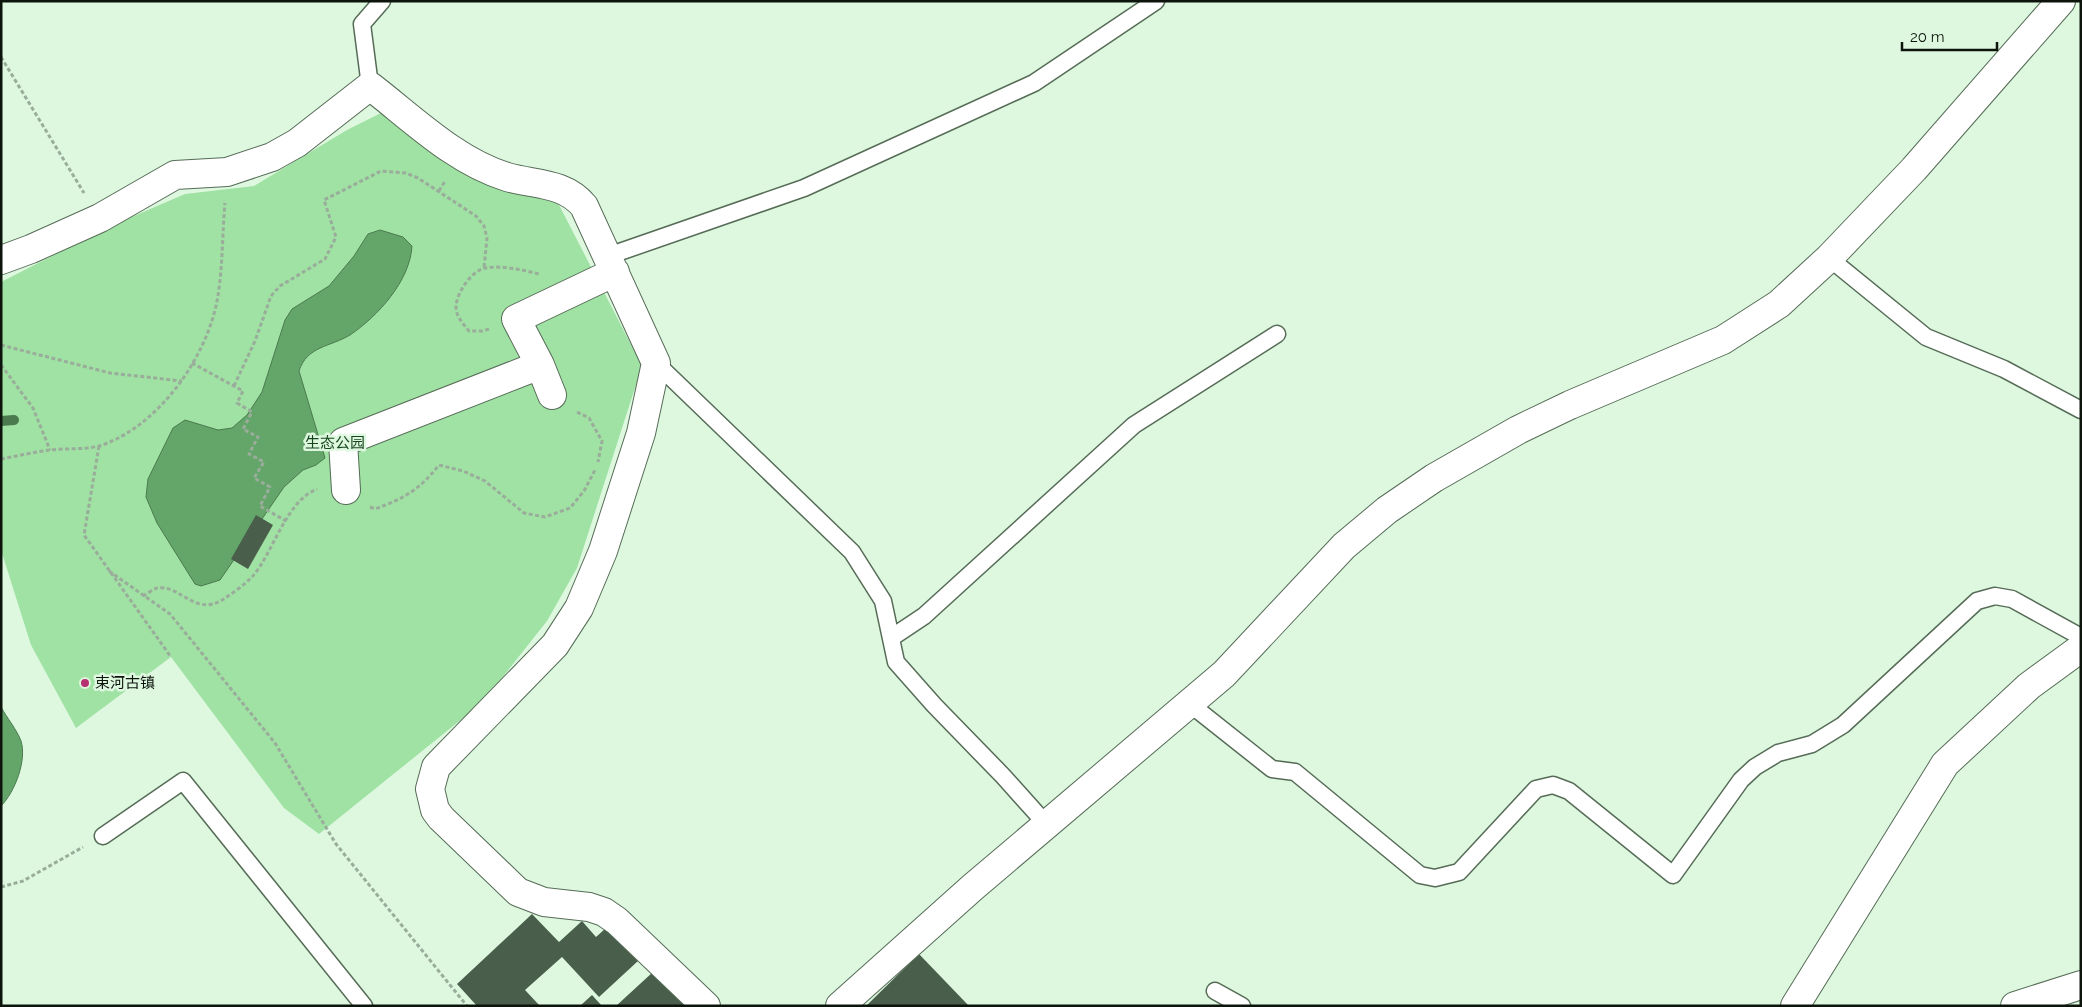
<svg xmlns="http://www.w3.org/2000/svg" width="2082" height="1007" font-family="Raleway,'Noto Sans SC',sans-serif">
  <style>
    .green { fill: #a0e1a4 }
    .water { fill: #64a66a; stroke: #4a7a4e }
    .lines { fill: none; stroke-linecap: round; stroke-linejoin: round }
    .stream { stroke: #4a7a4e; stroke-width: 10 }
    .building { fill: #4a5f4b }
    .lane-casing { stroke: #566c57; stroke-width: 19 }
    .street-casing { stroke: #566c57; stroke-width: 30 }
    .secondary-casing { stroke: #566c57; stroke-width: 30 }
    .path { stroke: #99ad9a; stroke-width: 3; stroke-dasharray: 4 2.5; stroke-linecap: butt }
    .lane { stroke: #fff; stroke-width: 16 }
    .street { stroke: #fff; stroke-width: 28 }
    .secondary { stroke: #fff; stroke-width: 28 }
    .poi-dot { fill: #b73070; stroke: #def8df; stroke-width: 2 }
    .labels { text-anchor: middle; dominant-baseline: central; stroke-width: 5; stroke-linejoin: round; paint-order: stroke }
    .park-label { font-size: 15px; fill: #18471f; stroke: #def8df }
    .poi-label { font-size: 15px; fill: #0c140c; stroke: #def8df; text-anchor: start }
  </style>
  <rect width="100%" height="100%" fill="#def8df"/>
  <path class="green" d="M383,112L557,201L642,366L577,568L547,621L483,702L319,834L284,808L171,657L76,728L31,645L1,550V282L113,225L185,194L254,186L347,130Z"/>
  <path class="water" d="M380,230L403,237L412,246C410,281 378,316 350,335C330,347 307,346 299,371L325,458L316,465L303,470L284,487L220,580L201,586L195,584L157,523L146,497L148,479L173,428L185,420L218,430L232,428L247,415L262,392L285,320L292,309L329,286L354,256L368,234Z
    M1,707C7,718 17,730 21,741C27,760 15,792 1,806Z"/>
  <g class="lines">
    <path class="stream" d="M1,421L14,420"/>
  </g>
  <path class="building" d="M256,515L273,525L248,569L231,559Z
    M532,914L559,942L582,921L596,937L606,928L638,961L599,997L562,957L525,990L540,1006H477L457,984Z
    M919,954L969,1006H866Z
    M653,972L685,1006H616Z
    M592,995L602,1006H580Z"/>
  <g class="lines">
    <defs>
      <path id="lane" d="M370,86L362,24L382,1
        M608,256L804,188L1034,83L1156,1
        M1829,258L1926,337L2004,369L2081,410
        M656,363L852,552L883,601L896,662L934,705L1003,776L1047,825
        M891,638L924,616L1134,425L1277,334
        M1190,704L1272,769L1295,772L1420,875L1435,878L1459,872L1536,789L1553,785L1569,791L1673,875L1741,780L1755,767L1778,753L1812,744L1843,725L1977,601L1995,596L2012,599L2081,637
        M103,836L183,781L364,1006
        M1215,991L1242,1006"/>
      <path id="street" d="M1,260L31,249L100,218L175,175L227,172L272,157L297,143L370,86C413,119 455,161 507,177C535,185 564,182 584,206L656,363L641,433L603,551L579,608L555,645L436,767L430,789L435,810L441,818L518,892L544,902L589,907L604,912L617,921L706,1006
        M540,365L516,319L615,272
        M346,490L343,442L540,365L552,395
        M840,1006L973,887L1224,674L1344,546L1387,510L1434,478L1518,430L1570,405L1723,340L1779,304L1829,258L1914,169L2061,1
        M1795,1006L1945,764L2029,686L2081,648"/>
      <path id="secondary" d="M2015,1006L2081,985"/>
    </defs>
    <use href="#lane" class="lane-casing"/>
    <use href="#street" class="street-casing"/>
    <use href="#secondary" class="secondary-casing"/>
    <path class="path" d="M1,57L84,193
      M439,191L445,181
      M489,329L482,331H469C463,324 456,316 456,307C456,294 471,271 485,268C502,265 523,270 539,274
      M1,345L110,373L182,381
      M192,363L243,391L237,403L252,412L243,429L258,437L249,454L264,462L254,478L270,487L260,506L286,521
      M1,365L33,408L50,450
      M234,386L255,341L271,296L280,286L325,259L336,237L324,200L381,171L406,173L418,178L476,216L484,226L487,238L484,268
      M577,412L589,418L602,441L598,462
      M99,446L84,535L171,657
      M1,459C17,456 34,452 50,450C65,448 84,450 99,446C157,428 206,359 217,301C223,270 222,235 225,203
      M370,507L375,509C405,498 419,490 439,465L463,471L485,481L524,513L545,517L570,508L584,491L595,470
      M109,571L170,614L275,743L336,844L467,1006
      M143,596C147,594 153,589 157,588C182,584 196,621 228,596C236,591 245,584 252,577C274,552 285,502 317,489
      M1,887L23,881L83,847"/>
    <use href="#lane" class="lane"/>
    <use href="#street" class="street"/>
    <use href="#secondary" class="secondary"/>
  </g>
  <circle class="poi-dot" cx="85" cy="683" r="5"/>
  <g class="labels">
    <g class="park-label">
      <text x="335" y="443">生态公园</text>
    </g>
    <g class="poi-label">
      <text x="95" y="683">束河古镇</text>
    </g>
  </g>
  <rect width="2082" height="1007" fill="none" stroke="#0c140c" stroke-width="5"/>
  <path d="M1902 42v8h95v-8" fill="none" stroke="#0c140c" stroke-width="2.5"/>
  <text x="1910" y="42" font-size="15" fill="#0c140c" stroke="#def8df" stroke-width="4" paint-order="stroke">20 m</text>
</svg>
